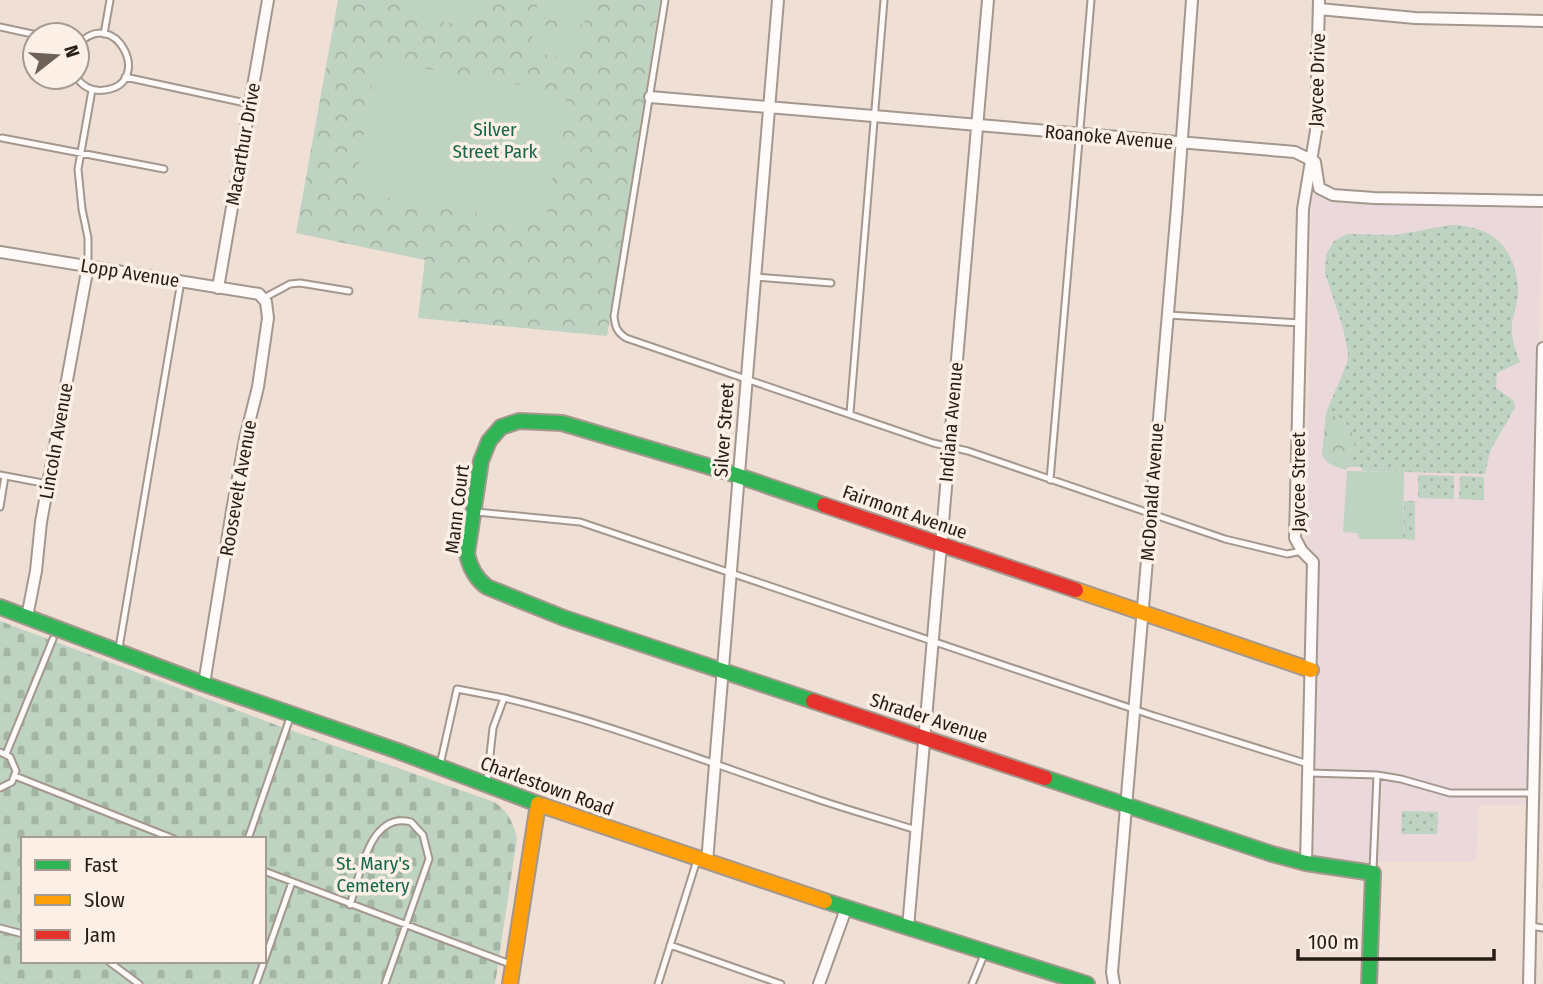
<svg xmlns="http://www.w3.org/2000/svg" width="1543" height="984" font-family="'Fira Sans Condensed',sans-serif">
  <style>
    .education { fill: #ebd8db }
    .grass { fill: url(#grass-dots) }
    .cemetery { fill: url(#cemetery-stones); fill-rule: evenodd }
    .park { fill: url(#park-crowns) }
    .garden { fill: #bed3c1 }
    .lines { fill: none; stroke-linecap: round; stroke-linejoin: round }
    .lane-casing { stroke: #a3978e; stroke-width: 9 }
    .street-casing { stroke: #a3978e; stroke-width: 14 }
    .fast-casing { stroke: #a3978e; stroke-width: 18 }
    .slow-casing { stroke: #a3978e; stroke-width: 18 }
    .jam-casing { stroke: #a3978e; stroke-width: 18 }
    .lane { stroke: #fdfaf9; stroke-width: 5 }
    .street { stroke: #fdfaf9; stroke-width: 10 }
    .fast { stroke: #30b455; stroke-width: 14 }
    .slow { stroke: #ff9f0a; stroke-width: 14 }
    .jam { stroke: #e5322d; stroke-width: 14 }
    .labels { text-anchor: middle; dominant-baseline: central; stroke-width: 7; stroke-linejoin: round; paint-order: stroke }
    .street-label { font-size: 19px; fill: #271d15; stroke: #fbefe6 }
    .park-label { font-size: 19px; fill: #14664a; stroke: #fbefe6 }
  </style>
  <defs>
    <pattern id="grass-dots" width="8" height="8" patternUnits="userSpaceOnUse" patternTransform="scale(1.75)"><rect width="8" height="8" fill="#bed3c1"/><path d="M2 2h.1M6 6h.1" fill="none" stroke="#a3b5a5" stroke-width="1.8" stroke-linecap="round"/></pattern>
    <pattern id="cemetery-stones" width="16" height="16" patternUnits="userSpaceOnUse" patternTransform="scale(1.75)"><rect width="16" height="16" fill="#bed3c1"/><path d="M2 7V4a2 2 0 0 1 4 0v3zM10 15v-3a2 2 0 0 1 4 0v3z" fill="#a3b5a5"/></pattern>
    <pattern id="park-crowns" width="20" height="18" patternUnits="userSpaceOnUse" patternTransform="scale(1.75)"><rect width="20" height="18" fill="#bed3c1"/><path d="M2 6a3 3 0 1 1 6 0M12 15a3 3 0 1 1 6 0" fill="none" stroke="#a3b5a5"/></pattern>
  </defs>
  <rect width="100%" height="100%" fill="#efdfd4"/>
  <path class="education" d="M1312,195L1352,204L1542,209L1528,805H1479L1476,862H1300Z"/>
  <path class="grass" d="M1450,225C1491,226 1514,245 1518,287C1520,301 1511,316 1512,330C1512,341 1516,352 1520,362L1497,373L1496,388L1514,401L1515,408L1490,451L1485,474L1363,471L1361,467H1348C1359,437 1356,425 1326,413L1347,363L1348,353L1343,328L1325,273L1326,255L1334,241L1347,234L1396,235Z
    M1418,475L1454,476V499L1418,498Z
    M1460,476L1484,477V500L1459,499Z
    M1404,501H1415V540L1403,539Z
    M1402,811L1438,812L1437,834H1401Z"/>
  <path class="cemetery" d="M0,621L279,726L494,802C508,811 513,822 517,838L495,984H0ZM23,839H264V961H23Z"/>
  <path class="park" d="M338,0H660L607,336L418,318L425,260L296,233Z
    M1326,413C1357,424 1361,441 1346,470C1336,467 1326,465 1322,454Z"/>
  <path class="garden" d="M410,0H474L468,27L407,14Z
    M538,0H589L584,25L535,17Z
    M534,23L584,32L579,61L530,52Z
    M376,60L567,93L545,225L354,192Z
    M1347,471L1404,472L1403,539H1360L1357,533L1343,532Z"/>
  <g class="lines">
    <defs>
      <path id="lane" d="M665,0L614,316C615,327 617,332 626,338L933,443L968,451L1225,539L1287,554L1302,551
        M0,27L37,35
        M104,34L110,0
        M76,77C83,87 92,92 105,90C155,84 115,2 77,46
        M125,77L250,104
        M2,138L164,169
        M88,266V238L82,209L78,169L92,90
        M755,277L831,283
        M264,298L290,284L300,283L349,291
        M1168,315L1301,323
        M850,413L884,0
        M0,475L48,484
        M1050,480L1091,0
        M0,507L5,476
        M476,512L580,522L1154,716L1308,764
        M119,648L181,281
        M0,752L10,757L16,771L12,782L0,788
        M6,754L53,639
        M440,765L457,689L504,698
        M1309,773L1377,775L1401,779L1450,793H1534
        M15,776L174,839
        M487,782L493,728L504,698C610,723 711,764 814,798C848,810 882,819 916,830
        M248,839L291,715
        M1373,870L1377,775
        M264,871L510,964
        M350,905C360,876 369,811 411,822L423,835L429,859L385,984
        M1531,926L1543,928
        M0,928L23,934
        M670,945L781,984
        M108,961L139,984
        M256,984L292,882
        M658,984L697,860
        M972,984L984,955"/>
      <path id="street" d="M1319,9L1415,18L1543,21
        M650,97L1295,152L1315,162L1319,188L1333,195L1374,198L1543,201
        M0,252L259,294L266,302L268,318L258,387L245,439L232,511L204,684
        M218,288L268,0
        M27,617L36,571L41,522L88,266
        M707,862L778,0
        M1306,863L1313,562L1302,551L1295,538L1303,209L1316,131L1319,0
        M908,928L988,0
        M819,984L846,909
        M1114,984L1112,972L1177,207L1192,0
        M1529,984L1543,348"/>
      <path id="fast" d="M0,607L204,684L395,750L541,805
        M813,701L564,618L487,587C476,579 470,568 467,554L481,461L489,441L501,427L519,421L562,423L724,471L824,505
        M1045,778L1272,854L1306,863L1373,873L1369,984
        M825,901L1087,984"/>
      <path id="slow" d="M1076,590L1311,670
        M541,805L825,901
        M510,984L538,804"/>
      <path id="jam" d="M824,505L1076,590
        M813,701L1045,778"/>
    </defs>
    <use href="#lane" class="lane-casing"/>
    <use href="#street" class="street-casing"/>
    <use href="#fast" class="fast-casing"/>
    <use href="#slow" class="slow-casing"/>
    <use href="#jam" class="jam-casing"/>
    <use href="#lane" class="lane"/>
    <use href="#street" class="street"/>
    <use href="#fast" class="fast"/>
    <use href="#slow" class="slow"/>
    <use href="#jam" class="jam"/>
  </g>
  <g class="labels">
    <g class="street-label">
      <text transform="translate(1317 80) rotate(-88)">Jaycee Drive</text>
      <text transform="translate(1109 137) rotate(5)">Roanoke Avenue</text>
      <text transform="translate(243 144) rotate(-80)">Macarthur Drive</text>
      <text transform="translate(130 273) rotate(9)">Lopp Avenue</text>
      <text transform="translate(951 422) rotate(-85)">Indiana Avenue</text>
      <text transform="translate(724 430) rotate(-86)">Silver Street</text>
      <text transform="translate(56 441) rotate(-80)">Lincoln Avenue</text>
      <text transform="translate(1298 482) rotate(-90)">Jaycee Street</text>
      <text transform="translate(238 488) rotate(-80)">Roosevelt Avenue</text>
      <text transform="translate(1152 492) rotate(-86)">McDonald Avenue</text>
      <text transform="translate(457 509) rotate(-83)">Mann Court</text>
      <text transform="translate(905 512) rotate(19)">Fairmont Avenue</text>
      <text transform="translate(929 718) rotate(18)">Shrader Avenue</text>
      <text transform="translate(547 786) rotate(20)">Charlestown Road</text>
    </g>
    <g class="park-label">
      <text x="495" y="129">Silver<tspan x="495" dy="22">Street Park</tspan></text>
      <text x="373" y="863">St. Mary's<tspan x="373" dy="22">Cemetery</tspan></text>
    </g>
  </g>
  <rect x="21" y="837" width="245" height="126" fill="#fbefe6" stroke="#a69b92" stroke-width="2"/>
  <rect x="35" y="860" width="35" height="10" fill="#30b455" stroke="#a69b92" stroke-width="2"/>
  <text x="84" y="872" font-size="21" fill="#271d15">Fast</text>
  <rect x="35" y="895" width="35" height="10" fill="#ff9f0a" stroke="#a69b92" stroke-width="2"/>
  <text x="84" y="907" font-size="21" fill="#271d15">Slow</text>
  <rect x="35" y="930" width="35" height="10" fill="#e5322d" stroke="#a69b92" stroke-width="2"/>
  <text x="84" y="942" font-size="21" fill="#271d15">Jam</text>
  <g transform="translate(56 56) rotate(73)"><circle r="33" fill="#fbefe6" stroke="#a69b92" stroke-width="2"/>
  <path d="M0-5L12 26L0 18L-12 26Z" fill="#6d6158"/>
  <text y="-10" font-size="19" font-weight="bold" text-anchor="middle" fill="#271d15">N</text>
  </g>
  <path d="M1298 949v10h196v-10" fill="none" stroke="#271d15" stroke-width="3.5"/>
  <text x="1308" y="949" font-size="21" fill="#271d15" stroke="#fbefe6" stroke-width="5" paint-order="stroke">100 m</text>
</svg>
